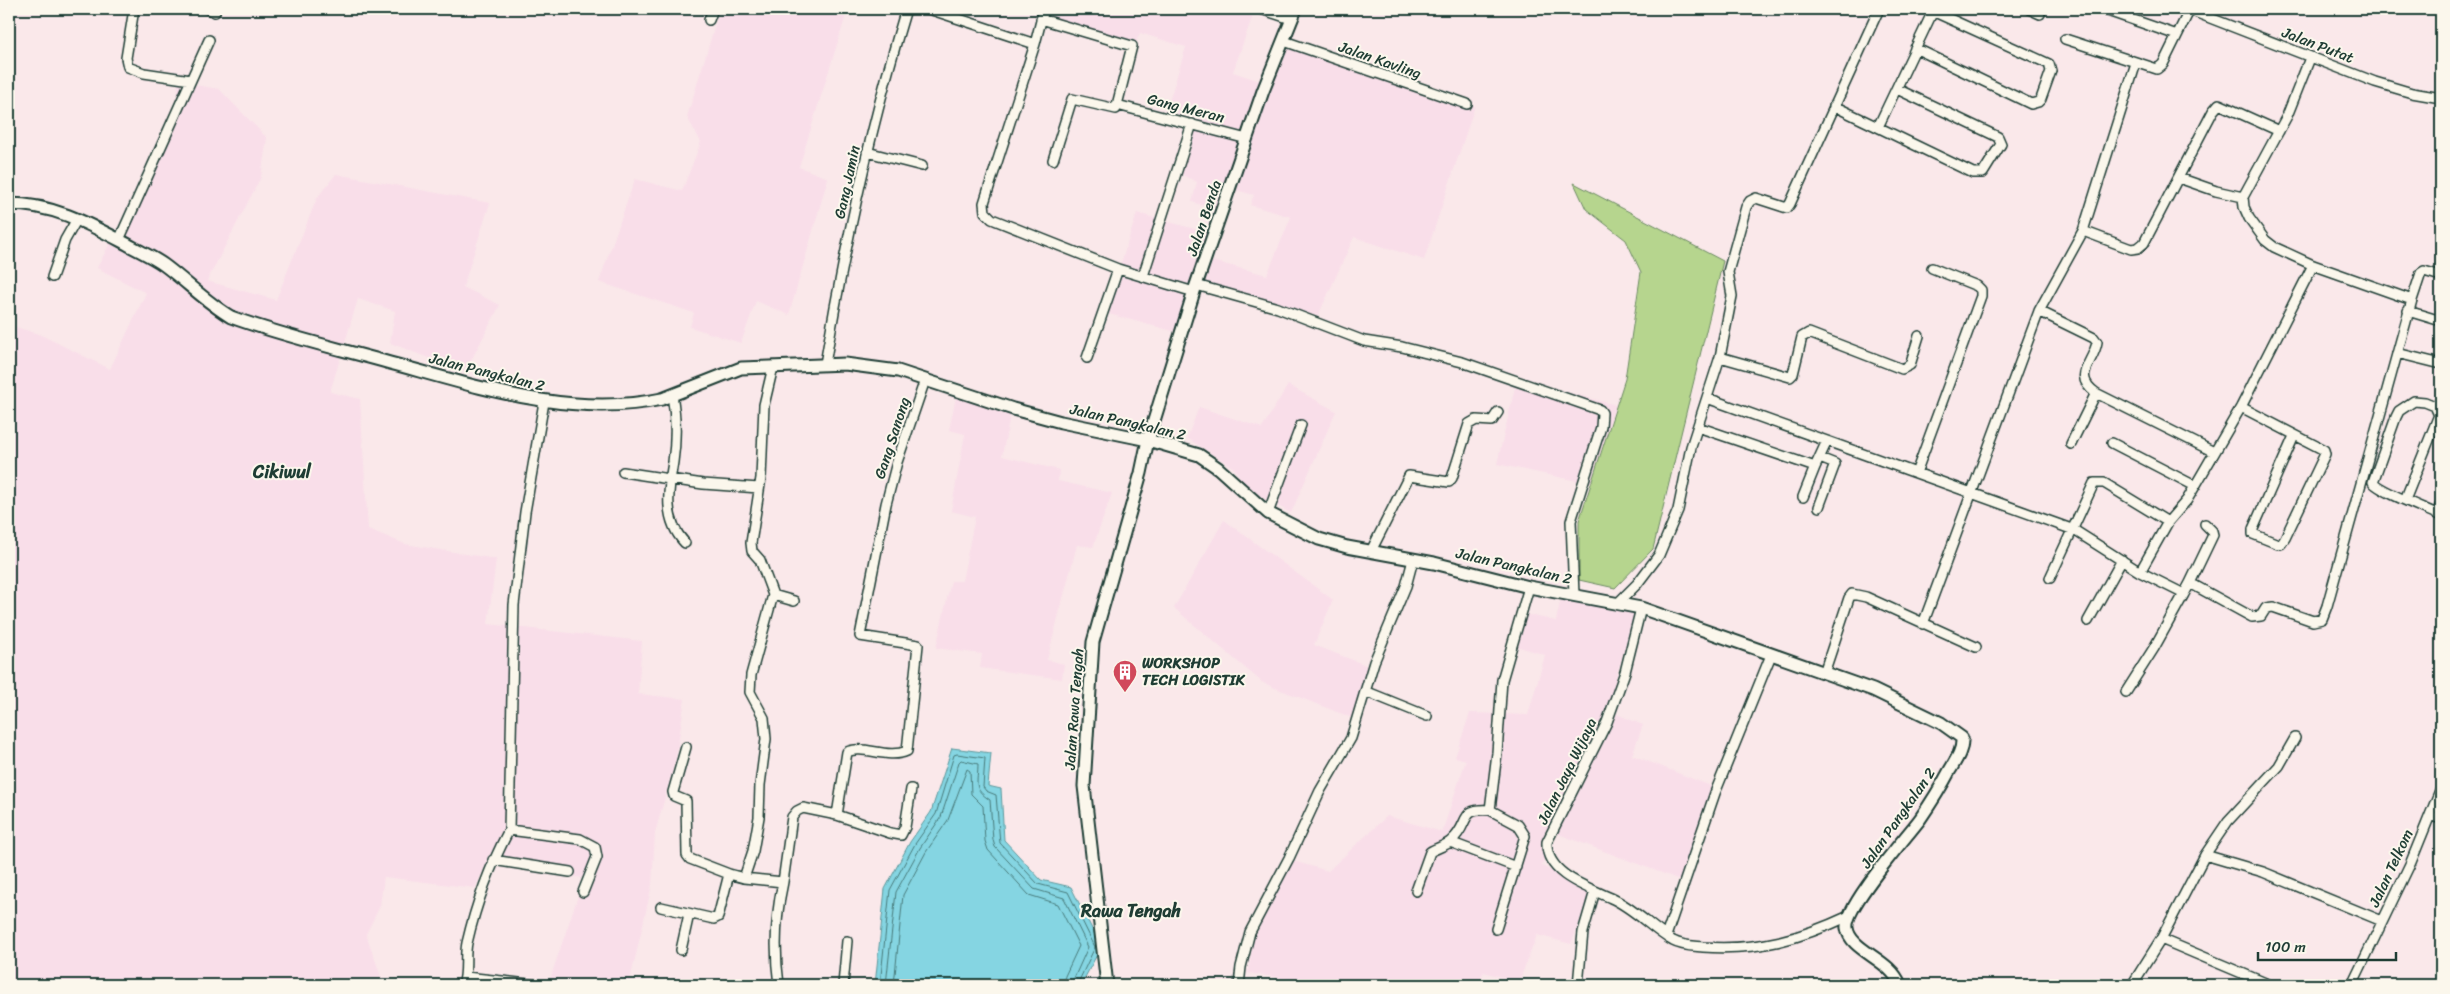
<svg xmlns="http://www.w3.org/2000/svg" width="2450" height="994" font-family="Sriracha,sans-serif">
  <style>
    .built { fill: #f9dee9 }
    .green { fill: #b6d58e; stroke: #6a8961 }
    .water { fill: #85d5e2; stroke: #5c989c }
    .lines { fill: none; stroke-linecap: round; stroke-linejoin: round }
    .shore { stroke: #487a7a; stroke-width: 1 }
    .street-casing { stroke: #1f3d34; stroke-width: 12 }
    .secondary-casing { stroke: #1f3d34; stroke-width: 15 }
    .street { stroke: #fbf7ec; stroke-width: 9 }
    .secondary { stroke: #fbf7ec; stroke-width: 11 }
    .labels { text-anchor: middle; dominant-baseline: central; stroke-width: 4; stroke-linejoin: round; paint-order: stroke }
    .street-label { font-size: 15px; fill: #1f3d34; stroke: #fbf7ec }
    .poi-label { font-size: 15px; font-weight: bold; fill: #1f3d34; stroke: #fbf7ec; text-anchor: start }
    .quarter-label { font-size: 18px; font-weight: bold; fill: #1f3d34; stroke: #fbf7ec }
  </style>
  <rect width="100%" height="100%" fill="#fae8ea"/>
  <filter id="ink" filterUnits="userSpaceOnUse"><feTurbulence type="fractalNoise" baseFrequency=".02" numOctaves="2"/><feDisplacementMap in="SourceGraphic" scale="10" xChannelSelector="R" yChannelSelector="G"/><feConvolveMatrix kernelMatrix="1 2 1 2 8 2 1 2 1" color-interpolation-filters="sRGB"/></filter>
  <g filter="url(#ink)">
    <path class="built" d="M720,9H848L799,167L828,178L789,315L756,301L741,343L690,327L694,313L599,282L635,179L682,191L701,142L687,117Z
      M1041,9H1255L1233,72L1272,85L1291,39L1475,106L1424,260L1354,237L1318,316L1193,287L1176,332L1105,313L1137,213L1216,235L1208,260L1267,275L1291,217L1250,205L1254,195L1225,187L1218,210L1192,202L1197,182L1180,174L1198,119L1167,108L1186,47L1140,33L1135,44L1039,14Z
      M178,82L219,89L267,138L261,177L207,281L276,300L317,198L336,174L490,203L463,287L500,305L465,372L390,343L395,311L358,299L330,392L360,399L368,529L405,544L496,559L488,624L642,641L638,694L685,699L676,758L655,833L652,885L629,985H548L584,878L487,863L475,888L384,877L380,906L366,934L384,985H9V325L39,334L110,369L146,293L97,268L177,115Z
      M1517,379L1616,405L1591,484L1497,464Z
      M1288,385L1336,411L1291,513L1247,489L1234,468L1187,438L1199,407L1262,428Z
      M957,392L1011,410L1002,456L1059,470L1058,481L1112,493L1093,547L1077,545L1047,660L1064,664L1062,679L980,668L982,654L936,648L951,581H962L975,517L951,511L965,434L949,430Z
      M1224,520L1333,600L1314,645L1373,668L1355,719L1263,683L1174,608Z
      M1561,598L1635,611L1607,710L1643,725L1632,755L1716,788L1683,881L1553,832L1542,866L1592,891L1571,944L1537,935L1519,982L1484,972L1476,985H1308L1295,980L1248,973L1256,921L1293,861L1328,871L1387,816L1442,832L1466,760L1455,757L1470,713L1528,715L1545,655L1516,646L1525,614L1556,621Z"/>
    <path class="green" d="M1574,183L1723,261L1653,549L1615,588L1579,580V521L1625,379L1641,272L1626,240L1586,209Z"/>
    <path class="water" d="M952,748L991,753L988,786L1001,789L1004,840L1041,880L1071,887L1101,947L1081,985H875L885,889L910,842L931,812Z"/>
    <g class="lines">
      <path class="shore" d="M880,985L890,890L915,844L936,814L954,755L957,754L985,758L983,787L986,791L996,795L1000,843L1038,884L1068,892L1095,947L1077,985
        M886,985L896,892L920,848L941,817L959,762L961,760L978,764C978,784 972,788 990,800L993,840L995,847L1034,889L1064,898L1088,947L1071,985
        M894,985L903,895L926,852L948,820L967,769L970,771L971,794L983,806L985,841L988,850L1029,895L1058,904L1079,946L1065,976L1063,985"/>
      <defs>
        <path id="street" d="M134,9L126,58L128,67L144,73L191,80
          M208,9L215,12
          M929,9L1035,44L984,203L985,212L992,219L1118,269L1194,292
          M1261,9L1291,19
          M2029,9L2040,14
          M2102,9L2177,35
          M2187,9L2375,82L2412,93L2441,98
          M1041,19L1132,46L1116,109L1072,99L1053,160
          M709,20L713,9
          M2065,39L2157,69L2163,64L2190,9
          M1284,41L1467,104
          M1035,44L1044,9
          M1915,48L2031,104L2038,102L2041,99L2051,71L2049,64L1928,9
          M1117,105L1247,139
          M1834,106L1973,173H1983L2001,144L1998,137L1897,89
          M1878,127L1934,9
          M867,152L922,166
          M2179,178L2216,191L2243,197
          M2083,231L2131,249L2138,248L2144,243L2213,111L2219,104L2279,131
          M119,240L209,40
          M1932,268L1977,286L1981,290V296L1916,473L2074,530L2140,572L2184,594L2154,648L2126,692
          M1143,276L1192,124
          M52,277L65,240L77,219
          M1196,285L1278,308L1364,341L1402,347L1462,362L1600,410L1602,413L1601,427L1571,521L1574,595
          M2412,300L2421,273L2424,271L2441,276
          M2039,311L2094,338L2097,342C2094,363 2071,375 2096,393
          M2408,311L2441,321
          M2397,353L2441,364
          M1720,357L1790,377L1793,374L1802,337L1809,333L1902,369L1910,365L1919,336
          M1087,358L1118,269
          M825,364C845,244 871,125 906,9
          M773,367L764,405L761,478L751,543L752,551L760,560L773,595L751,675L750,692L764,718L766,739L760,785L759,817L753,851L744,878L783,882C775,918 774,950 779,985
          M672,395C676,416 676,441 673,462C668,491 663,520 685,543
          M1707,398L1916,473
          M2241,407L2324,450L2325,454L2285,538L2281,544H2278L2253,534V529L2294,436
          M1698,427L1815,467L1827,441
          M2112,443L2195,486
          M2071,444L2096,393L2214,452
          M623,472L703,484L759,488
          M1803,497L1815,467
          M2405,500L2439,415L2435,406L2425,402L2414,401L2399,411L2396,417L2373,482C2379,491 2429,510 2441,516
          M1819,507L1835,464L1820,458
          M1268,513L1301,425
          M2437,514L2441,504
          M1371,551L1409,476L1449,482L1452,478L1469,424L1476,420L1492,421L1498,412
          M2140,572L2168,522L2187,500L2241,407L2313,265
          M2050,578L2094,483H2104L2168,522
          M2190,583L2213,535L2212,531L2205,524
          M2184,594L2190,583L2252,617L2261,616L2266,608L2273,607L2313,621L2322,619L2327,606L2412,300L2313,265L2274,247L2265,240L2249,218L2244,207L2243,197L2287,116L2310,58
          M773,595L794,601
          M1617,604L1637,584L1659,555L1678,510L1691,447L1720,357L1732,296L1728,272L1746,207L1750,201L1756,198L1787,208L1790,204L1879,9
          M1641,608L1625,672L1607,722L1547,842C1545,874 1587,887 1611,898C1634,908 1651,928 1673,941C1682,946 1693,946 1703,947C1757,951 1800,939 1849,916
          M2088,621L2122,560
          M1923,624L2039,311L2083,231L2136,63
          M1824,673L1849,598L1852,594L1866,597L1976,647
          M1365,691L1427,716
          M686,747L673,792L674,796L686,801L687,855L690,859L729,874
          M837,815L847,752C863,744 887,760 907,751L918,645L860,636L886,504L897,462L925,380
          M2430,815L2441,819
          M509,830L580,839L595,847L597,857L583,892
          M1450,842L1516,867
          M2205,855L2263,872L2382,921
          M493,860L570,872
          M783,882L792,817L797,811L803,808L837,815L890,833L901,835L905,827L911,789
          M1416,891L1430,852C1436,848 1446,846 1451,841C1471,824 1458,807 1490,810
          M661,907L714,919L718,917L729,874L744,878
          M1496,929L1525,836L1518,825L1490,810L1497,753L1502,680L1529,587
          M1666,936L1715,793L1771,655
          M2161,939L2270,985
          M681,950L689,914
          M466,977L537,985
          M463,985C468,972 464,957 467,943C476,904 490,866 509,830L514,605L525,512L544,402
          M843,985L847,941
          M1239,985L1241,967L1250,932L1289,858L1320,791L1351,738L1374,662L1406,586L1413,560
          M1578,985L1583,932L1595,891
          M2132,985L2161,939L2205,855L2228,821L2279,766L2295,738
          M2352,985L2411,862L2441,788"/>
        <path id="secondary" d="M9,204C53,204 89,224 127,244C139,251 153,257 164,265C187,282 206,302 231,317C280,335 332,347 383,361C473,385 568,419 662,399L741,368L845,364L898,371L1013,409L1061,422L1148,440L1199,455L1218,468L1268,513L1319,539L1347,547L1434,563L1529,587L1641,608L1873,690L1941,723L1962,738C1963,750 1956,760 1950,770C1941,787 1931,803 1920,819C1905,839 1844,907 1847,928C1850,951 1891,959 1900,985
          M1107,985L1084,786L1093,642L1141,473L1148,440L1196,285L1263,91L1296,9"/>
      </defs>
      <use href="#street" class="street-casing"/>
      <use href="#secondary" class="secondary-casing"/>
      <use href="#street" class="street"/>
      <use href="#secondary" class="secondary"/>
    </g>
  </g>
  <defs>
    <symbol id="building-pin" viewBox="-11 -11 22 30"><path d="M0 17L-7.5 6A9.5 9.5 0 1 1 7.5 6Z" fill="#d1495b" stroke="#fbf7ec"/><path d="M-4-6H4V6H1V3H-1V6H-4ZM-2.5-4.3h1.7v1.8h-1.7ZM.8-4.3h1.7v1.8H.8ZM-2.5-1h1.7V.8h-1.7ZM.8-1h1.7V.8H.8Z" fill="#fff"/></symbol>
  </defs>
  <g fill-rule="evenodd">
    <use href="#building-pin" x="1111" y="658" width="28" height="38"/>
  </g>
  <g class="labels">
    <g class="street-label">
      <text transform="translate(2318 45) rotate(21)">Jalan Putat</text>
      <text transform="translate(1380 60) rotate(19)">Jalan Kavling</text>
      <text transform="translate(1186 108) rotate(14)">Gang Meran</text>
      <text transform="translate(847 182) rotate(-78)">Gang Jamin</text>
      <text transform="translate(1204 218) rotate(-71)">Jalan Benda</text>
      <text transform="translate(487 372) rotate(14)">Jalan Pangkalan 2</text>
      <text transform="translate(1128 422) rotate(13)">Jalan Pangkalan 2</text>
      <text transform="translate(892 438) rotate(-72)">Gang Sanong</text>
      <text transform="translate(1514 566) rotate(13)">Jalan Pangkalan 2</text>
      <text transform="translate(1074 709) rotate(-86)">Jalan Rawa Tengah</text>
      <text transform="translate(1567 771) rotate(-64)">Jalan Jaya Wijaya</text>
      <text transform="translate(1898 818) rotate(-55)">Jalan Pangkalan 2</text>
      <text transform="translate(2391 868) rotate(-65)">Jalan Telkom</text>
    </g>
    <g class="poi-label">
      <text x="1142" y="663">WORKSHOP<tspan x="1142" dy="17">TECH LOGISTIK</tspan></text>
    </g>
    <g class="quarter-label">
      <text x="282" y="472">Cikiwul</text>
      <text x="1131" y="911">Rawa Tengah</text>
    </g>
  </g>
  <rect width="2450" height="994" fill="none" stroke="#fbf7ec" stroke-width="30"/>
  <rect x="15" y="15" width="2420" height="964" fill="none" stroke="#1f3d34" stroke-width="2" filter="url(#ink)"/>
  <path d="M2258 952v8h138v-8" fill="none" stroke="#1f3d34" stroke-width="2.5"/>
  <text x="2265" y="952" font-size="15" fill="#1f3d34" stroke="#fbf7ec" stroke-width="4" paint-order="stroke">100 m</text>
</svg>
